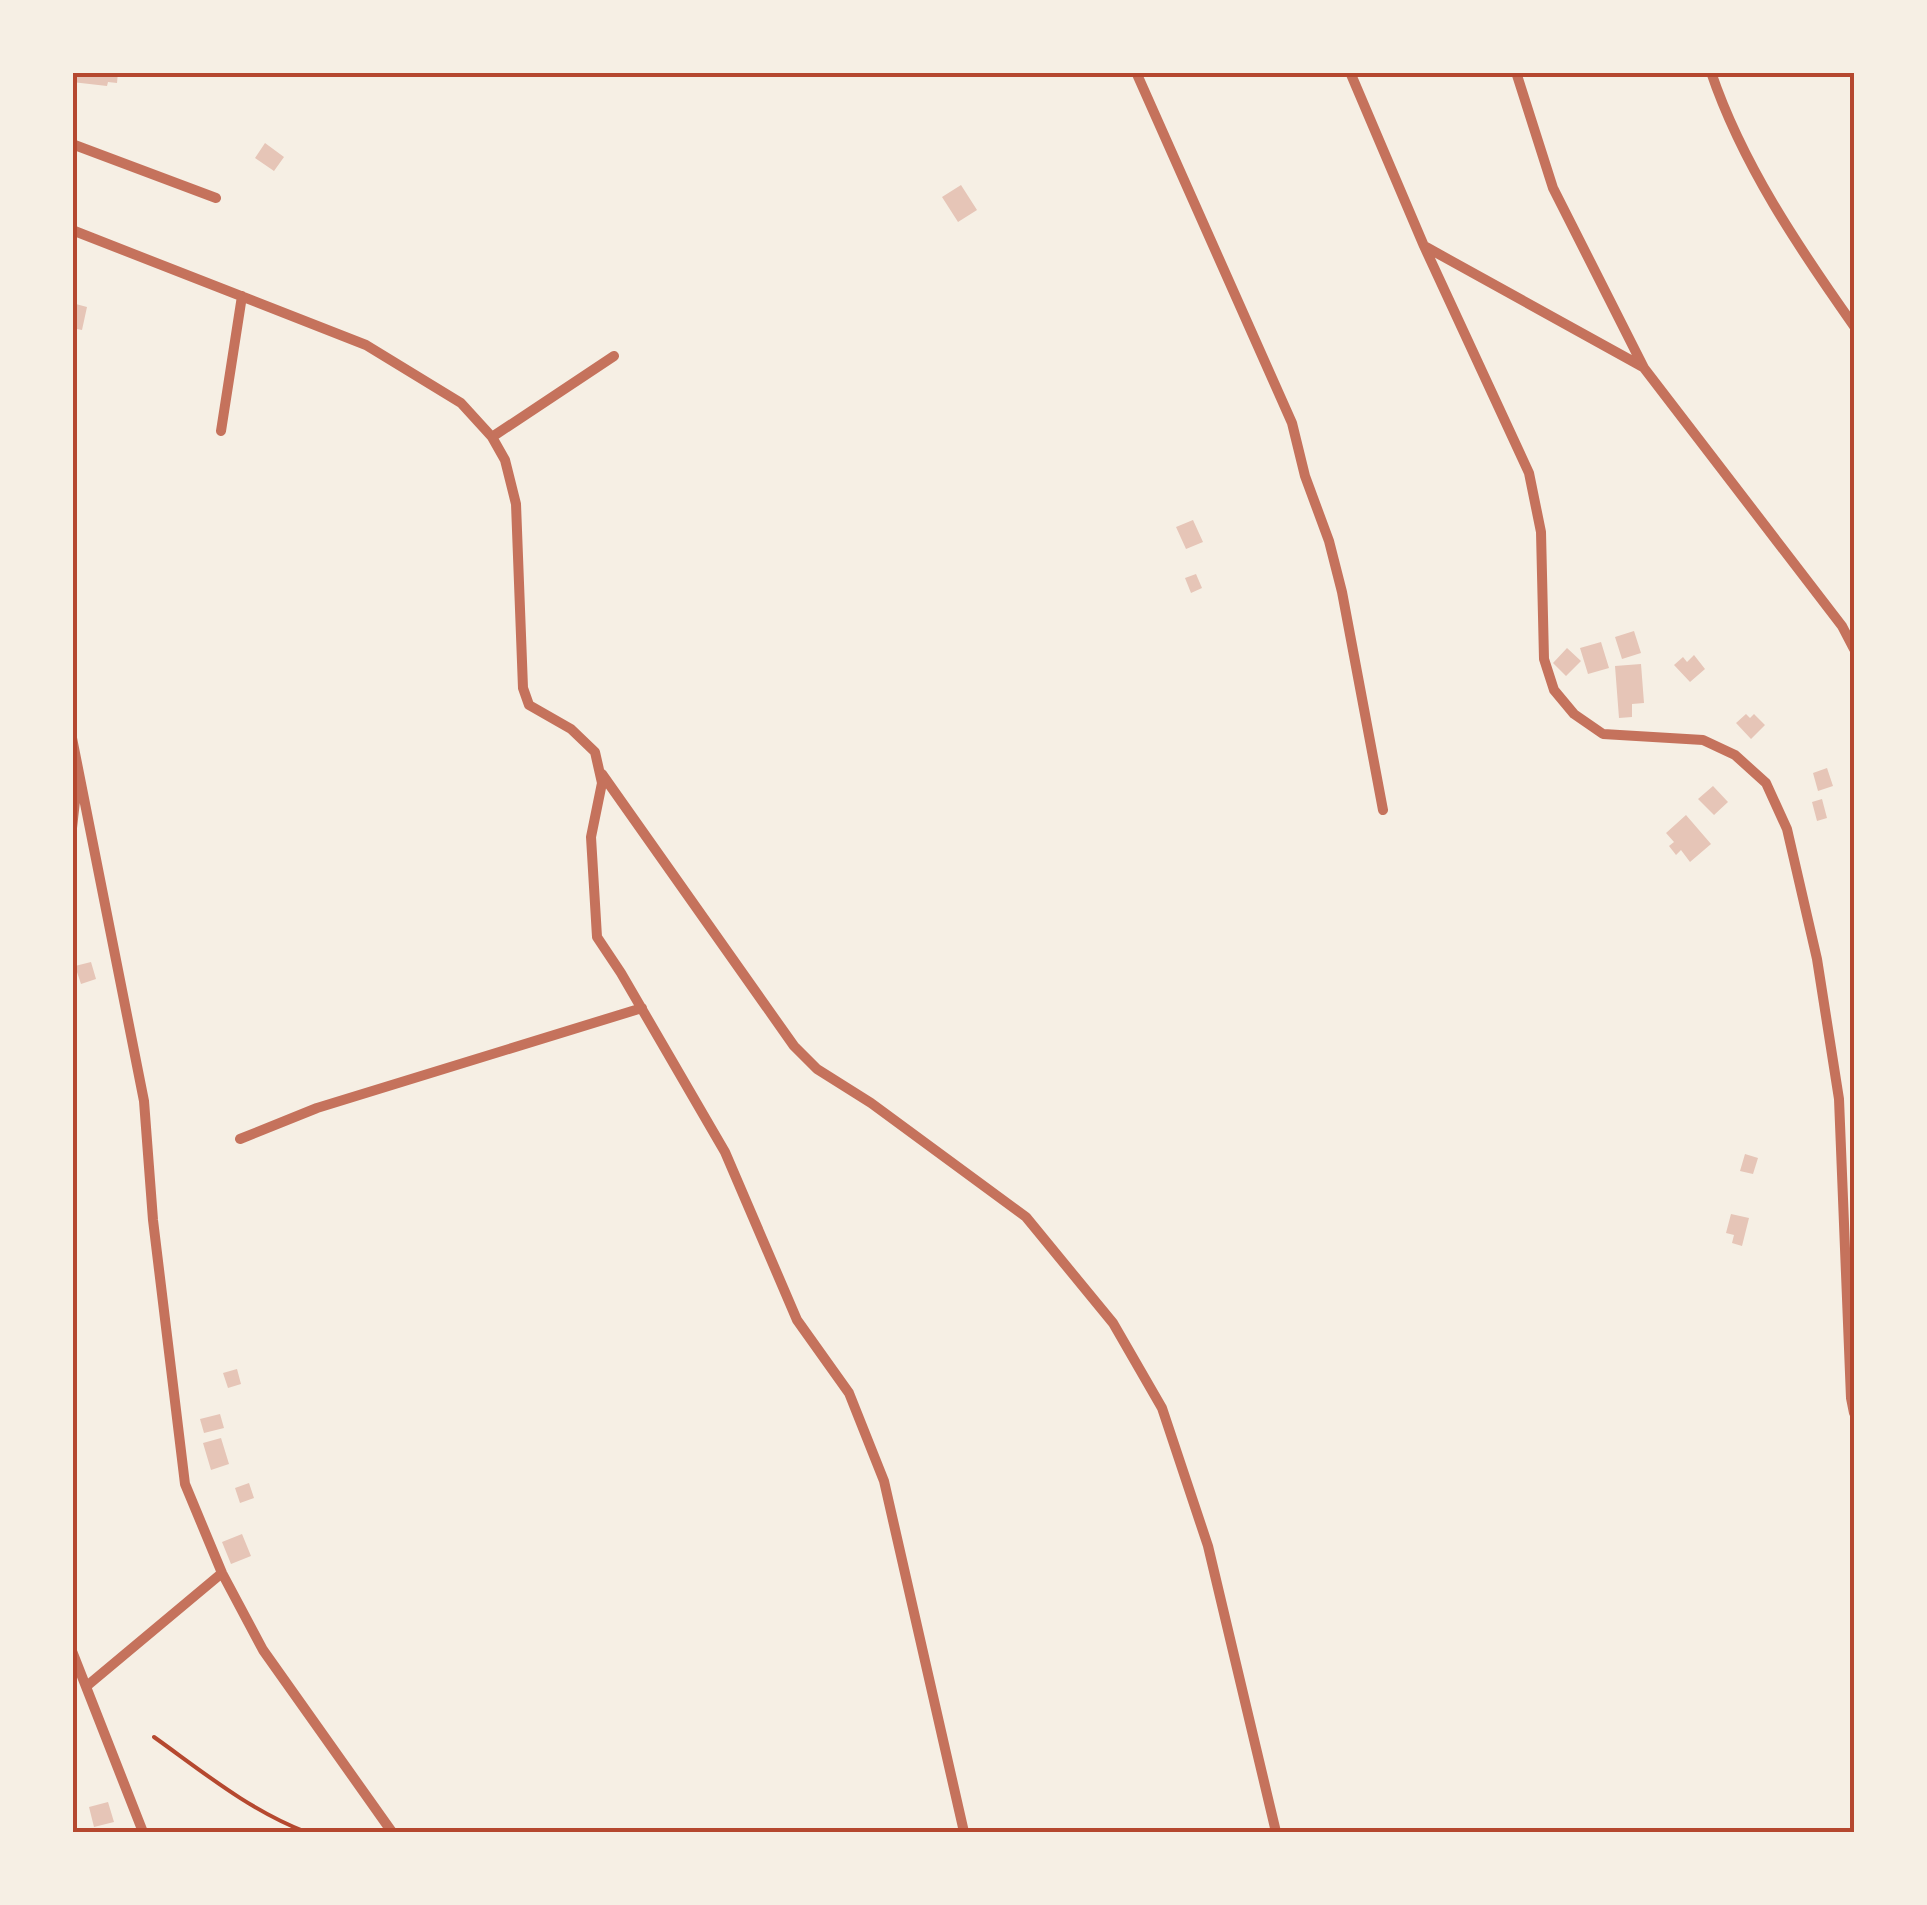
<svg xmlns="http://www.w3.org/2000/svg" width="1927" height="1905" font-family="'Space Grotesk',sans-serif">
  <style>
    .building { fill: #e6c5b7 }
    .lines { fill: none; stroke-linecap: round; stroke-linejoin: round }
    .path { stroke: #b5482f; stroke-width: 4 }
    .minor { stroke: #c5725c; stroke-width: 10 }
    .neatline { fill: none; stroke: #b5482f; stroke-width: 4 }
  </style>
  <rect width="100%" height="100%" fill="#f6efe4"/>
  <path class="building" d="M72,72H118L117,83L108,82L107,86L72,82Z
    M265,143L284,157L274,171L255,158Z
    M961,185L977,210L958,222L942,197Z
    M72,303L87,307L82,330L72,328Z
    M1193,520L1203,542L1186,549L1176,527Z
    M1196,574L1202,588L1191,593L1185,578Z
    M1634,631L1641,653L1622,659L1615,637Z
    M1601,642L1609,668L1588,674L1580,648Z
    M1567,648L1581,661L1566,676L1553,663Z
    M1694,655L1705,669L1690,682L1674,665L1683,657L1687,662Z
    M1641,664L1644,703L1632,704V717L1619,718L1615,666Z
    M1746,714L1750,718L1754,714L1765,725L1751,739L1736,723Z
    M1827,768L1833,786L1818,791L1813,773Z
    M1713,786L1728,802L1714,815L1698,799Z
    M1822,799L1827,818L1817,821L1812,802Z
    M1686,815L1711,844L1690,862L1681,850L1676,855L1669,846L1674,842L1666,833Z
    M91,962L96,979L81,984L75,966Z
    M1745,1154L1758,1158L1753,1174L1740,1171Z
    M1731,1214L1749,1218L1742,1246L1732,1243L1734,1235L1726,1233Z
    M237,1369L241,1384L228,1388L223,1373Z
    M220,1414L224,1428L204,1433L200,1419Z
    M221,1438L229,1464L211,1470L203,1443Z
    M249,1483L254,1498L240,1503L235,1488Z
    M242,1534L251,1556L231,1564L222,1542Z
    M108,1802L114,1822L94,1827L89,1807Z"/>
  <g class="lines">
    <path class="path" d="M154,1737C203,1772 249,1810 306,1832"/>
    <path class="minor" d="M1136,72L1292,423L1305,476L1329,541L1342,592L1383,810
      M1350,72L1424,246L1529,473L1541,532L1544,659L1554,690L1574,714L1603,734L1703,740L1735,755L1766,783L1787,829L1817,959L1839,1099L1851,1398L1854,1413
      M1516,72L1553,188L1644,368L1842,626L1854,649
      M1711,72C1742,164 1799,248 1854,326
      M72,144L216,198
      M72,230L366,345L461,403L492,437L505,460L516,504L523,688L529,705L571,729L595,752L602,783L591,837L597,937L621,973L725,1152L797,1320L849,1393L884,1481L964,1832
      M1426,247L1643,367
      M221,431L242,296
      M492,437L614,356
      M72,738L144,1101L153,1220L185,1484L222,1573L263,1650L392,1832
      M602,774L794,1046L817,1069L871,1103L1026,1217L1113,1323L1162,1408L1208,1546L1276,1832
      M72,828L78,774
      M240,1139L317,1108L642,1008
      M72,1651L143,1832
      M88,1685L222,1573"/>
  </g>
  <rect width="1927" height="1905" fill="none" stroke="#f6efe4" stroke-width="150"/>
  <rect x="75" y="75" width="1777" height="1755" class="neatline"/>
</svg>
